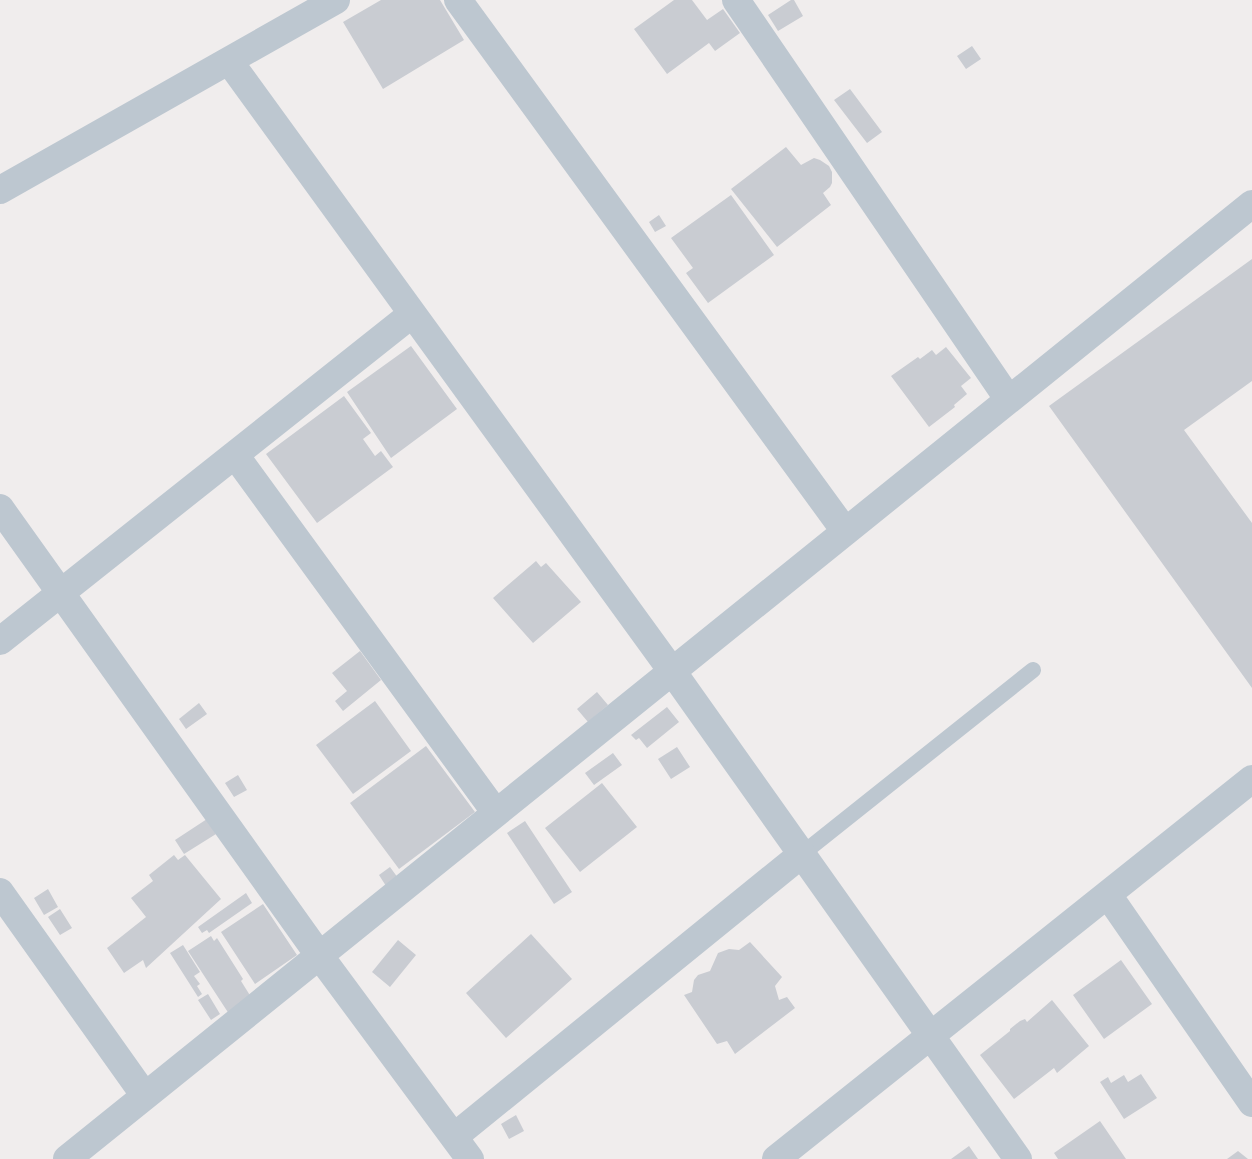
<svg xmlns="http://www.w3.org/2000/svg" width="1252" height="1159" font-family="Quicksand,sans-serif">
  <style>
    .building { fill: #c9ccd2 }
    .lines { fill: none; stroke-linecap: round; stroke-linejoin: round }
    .lane { stroke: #bdc7d0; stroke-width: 16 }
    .street { stroke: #bdc7d0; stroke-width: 28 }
  </style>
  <rect width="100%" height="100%" fill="#f0eded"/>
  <path class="building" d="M381,0H440L464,40L383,89L343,22Z
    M674,0H692L707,20L723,9L740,33L715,51L709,43L667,74L634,29Z
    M791,0H794L803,16L778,31L768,15Z
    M972,46L981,59L966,69L957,56Z
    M850,89L882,132L867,143L834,100Z
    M786,147L801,165L814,158L820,160L829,166L832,172V183L830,187L823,193L831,205L777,247L731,189Z
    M731,195L774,255L708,303L686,273L693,268L671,238Z
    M659,215L666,226L655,232L649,222Z
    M1252,259V381L1184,430L1252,523V688L1049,406Z
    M411,346L457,409L391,458L347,392Z
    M946,347L971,378L961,386L967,394L954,405L955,407L929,427L891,376L918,357L920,359L932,350L936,355Z
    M344,396L371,433L363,439L375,456L381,451L393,467L317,523L266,454Z
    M536,561L541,567L546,563L581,602L533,643L493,598Z
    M360,651L381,680L343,711L335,701L347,691L332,673Z
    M597,692L608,705L588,722L577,709Z
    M375,701L411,751L353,794L316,745Z
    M199,703L207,714L186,729L179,719Z
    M667,707L679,722L647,748L639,738L636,740L631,735Z
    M426,746L475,812L399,869L350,803Z
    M677,747L690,767L671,779L658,759Z
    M613,753L622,765L594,785L585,773Z
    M238,775L247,790L234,797L225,783Z
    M602,783L637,827L580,872L545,828Z
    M207,819L216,834L184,854L175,840Z
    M525,821L572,892L554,904L507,833Z
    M174,855L178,860L185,855L221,899L146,968L143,960L124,973L107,948L146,917L131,898L153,881L149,875Z
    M390,867L398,878L386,886L379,875Z
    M48,889L58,907L44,915L34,898Z
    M246,893L252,903L209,933L207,930L202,933L198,927Z
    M263,904L297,955L255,984L221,932Z
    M60,909L72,928L60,935L48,917Z
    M531,934L572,979L506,1038L466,993Z
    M211,936L214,941L217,938L243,979L241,981L251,997L231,1017L188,951Z
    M398,940L416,955L390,987L372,972Z
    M750,942L782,977L775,986L779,1000L787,997L795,1008L735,1054L727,1041L717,1044L684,995L692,992L694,980L698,975L710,971L718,953L729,949L739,950Z
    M183,945L200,972L194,976L200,984L197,986L202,994L198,997L170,953Z
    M1121,960L1152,1004L1104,1039L1073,995Z
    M208,994L220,1014L211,1020L198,1000Z
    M1052,1000L1089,1046L1057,1073L1054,1068L1014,1099L980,1055L1010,1031V1029L1020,1021L1025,1019L1027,1022Z
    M1141,1074L1157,1098L1124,1119L1100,1082L1108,1077L1111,1083L1124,1075L1128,1082Z
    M516,1115L524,1131L509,1139L501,1124Z
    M1100,1121L1126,1159H1058L1054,1153Z
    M969,1146L978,1159H951Z
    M1238,1151L1248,1159H1227Z"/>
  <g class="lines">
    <path class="lane" d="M802,854L1033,670"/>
    <path class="street" d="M458,0L845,531
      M736,0L1009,400
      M229,61L672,671L1018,1159
      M0,190L336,0
      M235,455L496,813
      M0,508L319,955L470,1159
      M0,641L412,314
      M0,892L145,1096
      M1108,895L1252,1103
      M455,1136L802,854
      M67,1159L1252,204
      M776,1159L1252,779"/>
  </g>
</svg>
